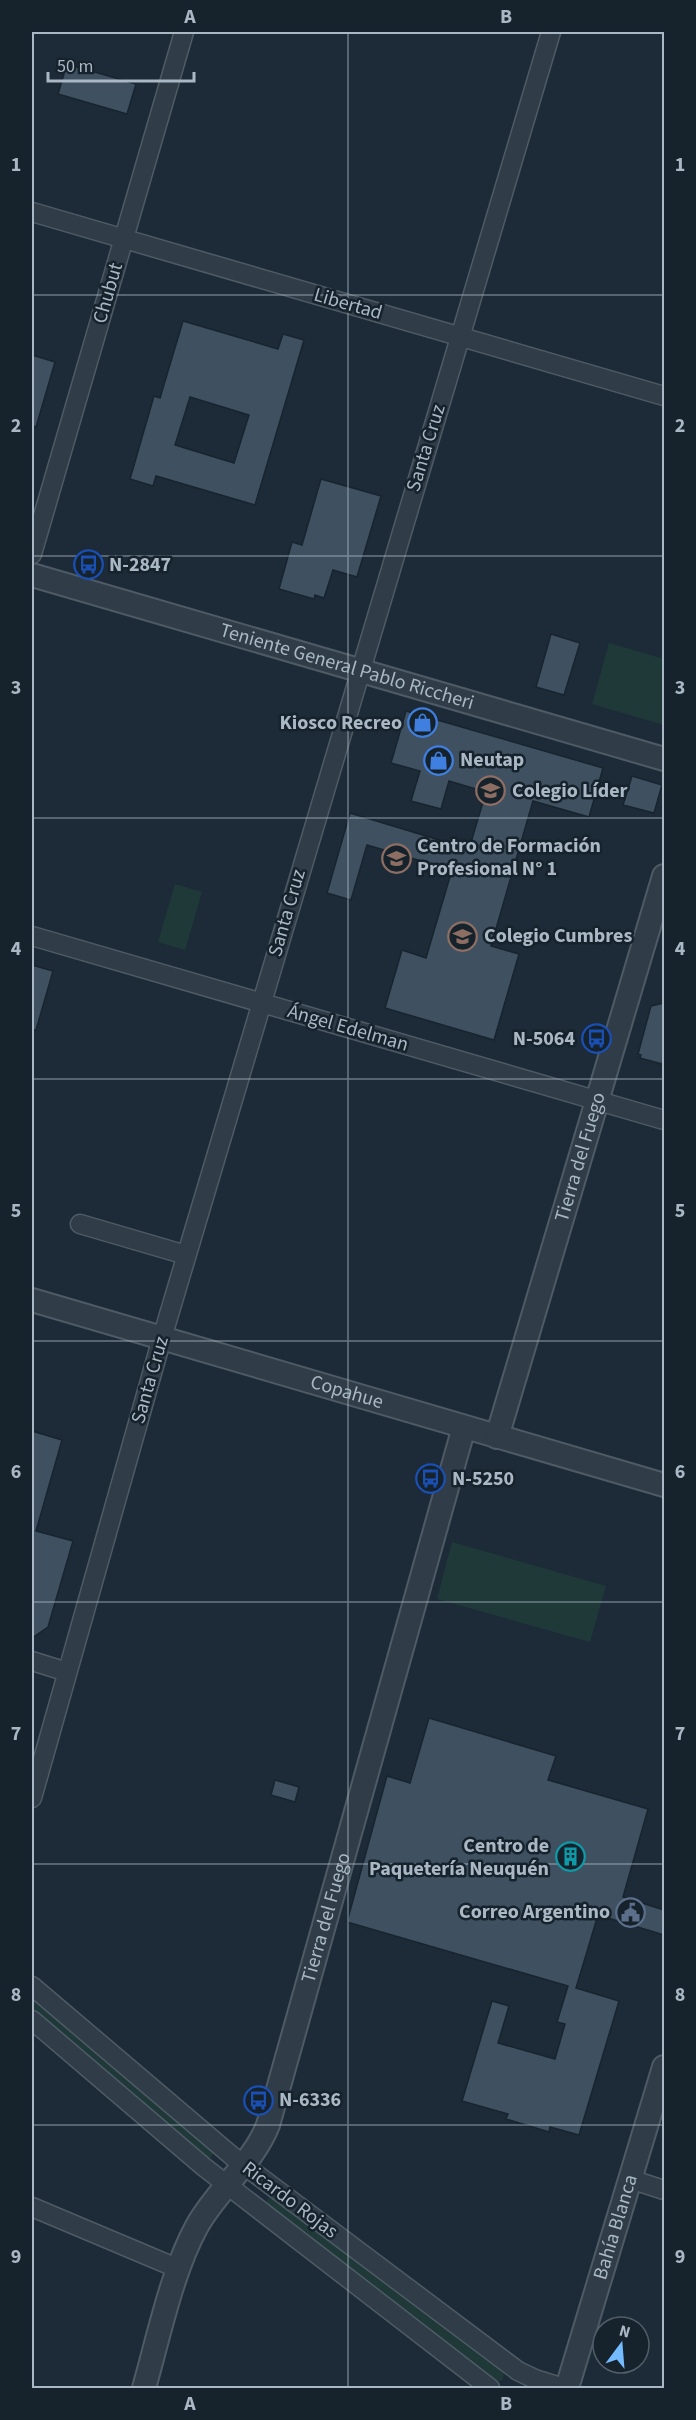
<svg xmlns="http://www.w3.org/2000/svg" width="696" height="2420" font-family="'Source Sans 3',sans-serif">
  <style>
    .green { fill: #1f3939 }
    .building { fill: #3f5160; stroke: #18242e; stroke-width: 1.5; fill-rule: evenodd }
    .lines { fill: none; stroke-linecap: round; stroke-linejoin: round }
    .minor-casing { stroke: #4e5b66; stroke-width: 21 }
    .tertiary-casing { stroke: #4e5b66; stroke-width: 26 }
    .minor { stroke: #303d48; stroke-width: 18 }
    .tertiary { stroke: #303d48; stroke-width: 22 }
    .grid { fill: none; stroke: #aab8c5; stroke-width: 1.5; stroke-opacity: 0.55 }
    .labels { text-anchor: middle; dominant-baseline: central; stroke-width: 5; stroke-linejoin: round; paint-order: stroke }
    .street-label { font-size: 20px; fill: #aab8c5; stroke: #16222c }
    .poi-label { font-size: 20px; font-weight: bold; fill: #aab8c5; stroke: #16222c; text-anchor: start }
    .neatline { fill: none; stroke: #aab8c5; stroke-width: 2 }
    .grid-label { font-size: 20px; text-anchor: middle; font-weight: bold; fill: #aab8c5 }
  </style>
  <rect width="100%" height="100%" fill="#1d2b38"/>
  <path class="green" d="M609,643L664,659V725L592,704Z
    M175,884L202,892L185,950L158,942Z
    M452,1542L606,1586L590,1642L437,1599Z
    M32,1994L214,2151L211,2158L202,2156L32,2011Z
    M271,2196H274L500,2368L504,2373L503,2379L496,2383L266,2205L267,2200Z"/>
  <path class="building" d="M67,64L136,84L127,114L58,94Z
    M183,321L278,349L283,334L304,340L255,505L156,476L153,486L130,479L154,396L160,398ZM190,397L249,415L234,463L175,445Z
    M32,355L55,362L36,427L32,426Z
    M321,479L381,496L357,577L333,570L324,598L315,595L314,599L279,589L292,542L302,545Z
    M551,634L580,643L564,695L536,687Z
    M406,711L603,768L589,817L533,801L491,946L519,954L494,1040L385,1008L402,950L426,958L452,870L367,845L351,900L327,893L350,813L469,849L486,792L449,781L441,809L411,801L420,771L391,763Z
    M632,776L662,785L654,813L623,805Z
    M32,965L53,971L36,1030H32Z
    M664,1003V1056L662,1064L640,1058L641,1055L638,1054L651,1006Z
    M32,1431L62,1440L36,1531L73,1541L48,1627L32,1638Z
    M429,1718L556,1756L548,1780L648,1809L623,1897L664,1910V1935L598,1915L576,1988L619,2001L579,2135L550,2127L549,2132L506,2119L508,2114L462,2101L492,2001L509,2006L498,2043L555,2059L565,2024L557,2022L568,1986L347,1922L387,1776L410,1783Z
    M275,1780L299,1787L295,1802L271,1795Z"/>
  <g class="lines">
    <defs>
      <path id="minor" d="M32,212L664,396
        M32,554L184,32
        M32,936L664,1120
        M80,1224L186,1255
        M32,1661L67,1672
        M32,1798L162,1338L551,32
        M32,1986L232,2156L518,2371L535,2379L564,2388
        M32,2020L204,2167L490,2388
        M630,2179L664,2190
        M32,2207L179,2269"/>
      <g id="tertiary">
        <path id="s1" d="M32,575L664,759"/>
        <path id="s2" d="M32,1300L664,1485"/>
        <path id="s3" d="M497,1437L664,876"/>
        <path id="s4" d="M144,2388C158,2339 172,2271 197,2226C217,2190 253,2163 268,2125L464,1427"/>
        <path id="s5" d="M567,2388L664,2067"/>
      </g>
    </defs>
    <use href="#minor" class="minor-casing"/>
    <use href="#tertiary" class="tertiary-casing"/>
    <use href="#minor" class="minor"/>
    <use href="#tertiary" class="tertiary"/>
  </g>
  <path class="grid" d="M348,32V2388M32,295H664M32,556H664M32,818H664M32,1079H664M32,1341H664M32,1602H664M32,1864H664M32,2125H664"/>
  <defs>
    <symbol id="bus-ring" viewBox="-11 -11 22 22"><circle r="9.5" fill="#16222c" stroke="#1a4fb4" stroke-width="1.5"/><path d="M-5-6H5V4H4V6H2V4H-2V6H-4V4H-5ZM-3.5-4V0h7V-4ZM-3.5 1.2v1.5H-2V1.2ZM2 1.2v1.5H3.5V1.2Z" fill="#1a4fb4"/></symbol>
    <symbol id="shop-ring" viewBox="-11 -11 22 22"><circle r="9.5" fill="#16222c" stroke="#3f7fe0" stroke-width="1.5"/><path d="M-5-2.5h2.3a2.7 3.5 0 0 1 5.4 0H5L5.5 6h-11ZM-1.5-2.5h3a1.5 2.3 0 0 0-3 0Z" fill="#3f7fe0"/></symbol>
    <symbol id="school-ring" viewBox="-11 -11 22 22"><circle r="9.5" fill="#16222c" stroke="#8d6e63" stroke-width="1.5"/><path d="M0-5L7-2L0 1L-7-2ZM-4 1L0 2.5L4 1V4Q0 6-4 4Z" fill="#8d6e63"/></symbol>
    <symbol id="university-ring" viewBox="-11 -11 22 22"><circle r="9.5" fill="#16222c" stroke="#8d6e63" stroke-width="1.5"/><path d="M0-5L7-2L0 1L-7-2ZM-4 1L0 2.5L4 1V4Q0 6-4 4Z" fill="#8d6e63"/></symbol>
    <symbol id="building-ring" viewBox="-11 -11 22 22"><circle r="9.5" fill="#16222c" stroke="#0f9aa8" stroke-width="1.5"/><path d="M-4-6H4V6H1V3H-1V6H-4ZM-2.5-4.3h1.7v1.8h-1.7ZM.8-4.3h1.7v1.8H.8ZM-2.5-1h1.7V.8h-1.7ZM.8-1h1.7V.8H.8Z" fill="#0f9aa8"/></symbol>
    <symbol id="civic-ring" viewBox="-11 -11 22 22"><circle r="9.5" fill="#16222c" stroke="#5c6f8a" stroke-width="1.5"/><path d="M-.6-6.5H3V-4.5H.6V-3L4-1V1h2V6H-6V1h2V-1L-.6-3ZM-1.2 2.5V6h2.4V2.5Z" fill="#5c6f8a"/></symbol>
  </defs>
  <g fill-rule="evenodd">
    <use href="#bus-ring" x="72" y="548" width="33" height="33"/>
    <use href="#shop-ring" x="406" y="706" width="33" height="33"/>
    <use href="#shop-ring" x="422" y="744" width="33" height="33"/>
    <use href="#school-ring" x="474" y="774" width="33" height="33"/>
    <use href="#university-ring" x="380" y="842" width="33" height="33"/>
    <use href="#school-ring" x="446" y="920" width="33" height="33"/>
    <use href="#bus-ring" x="580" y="1022" width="33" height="33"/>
    <use href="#bus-ring" x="414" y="1462" width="33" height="33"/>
    <use href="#building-ring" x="554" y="1840" width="33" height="33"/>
    <use href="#civic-ring" x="614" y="1896" width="33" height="33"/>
    <use href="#bus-ring" x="242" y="2084" width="33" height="33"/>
  </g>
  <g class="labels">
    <g class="street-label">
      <text transform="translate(108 293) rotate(-74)">Chubut</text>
      <text transform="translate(348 304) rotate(16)">Libertad</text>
      <text transform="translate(426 448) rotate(-73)">Santa Cruz</text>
      <text stroke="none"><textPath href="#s1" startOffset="328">Teniente General Pablo Riccheri</textPath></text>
      <text transform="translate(287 913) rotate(-74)">Santa Cruz</text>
      <text transform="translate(348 1028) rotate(16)">Ángel Edelman</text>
      <text stroke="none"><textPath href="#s3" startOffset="292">Tierra del Fuego</textPath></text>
      <text transform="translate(150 1380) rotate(-74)">Santa Cruz</text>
      <text stroke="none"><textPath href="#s2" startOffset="328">Copahue</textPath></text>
      <text stroke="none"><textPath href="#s4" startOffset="510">Tierra del Fuego</textPath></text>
      <text transform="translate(290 2200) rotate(37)">Ricardo Rojas</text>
      <text stroke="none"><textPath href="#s5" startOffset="168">Bahía Blanca</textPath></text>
    </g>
    <g class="poi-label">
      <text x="109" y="565">N-2847</text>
      <text x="402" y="723" text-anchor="end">Kiosco Recreo</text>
      <text x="460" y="760">Neutap</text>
      <text x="512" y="791">Colegio Líder</text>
      <text x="417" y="846">Centro de Formación<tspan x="417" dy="23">Profesional N° 1</tspan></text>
      <text x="484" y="936">Colegio Cumbres</text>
      <text x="575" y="1039" text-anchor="end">N-5064</text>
      <text x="452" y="1479">N-5250</text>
      <text x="549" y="1846" text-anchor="end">Centro de<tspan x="549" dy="23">Paquetería Neuquén</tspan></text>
      <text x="610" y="1912" text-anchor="end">Correo Argentino</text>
      <text x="279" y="2100">N-6336</text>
    </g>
  </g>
  <rect width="696" height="2420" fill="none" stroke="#16222c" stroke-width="66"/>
  <g transform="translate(621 2345) rotate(16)"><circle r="28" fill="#16222c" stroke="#515e69" stroke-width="1.5"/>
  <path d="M0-4.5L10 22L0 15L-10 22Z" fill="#75bbff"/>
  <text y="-9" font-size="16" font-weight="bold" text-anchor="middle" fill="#aab8c5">N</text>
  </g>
  <path d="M48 72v9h146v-9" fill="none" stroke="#aab8c5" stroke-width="3"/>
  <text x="57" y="72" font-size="18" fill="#aab8c5" stroke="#16222c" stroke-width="4.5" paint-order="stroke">50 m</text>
  <rect x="33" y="33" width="630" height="2354" class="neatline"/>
  <g class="grid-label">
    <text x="190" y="23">A</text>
    <text x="506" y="23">B</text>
    <text x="16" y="171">1</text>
    <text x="680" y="171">1</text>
    <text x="16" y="432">2</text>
    <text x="680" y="432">2</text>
    <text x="16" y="694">3</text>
    <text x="680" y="694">3</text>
    <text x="16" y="955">4</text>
    <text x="680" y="955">4</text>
    <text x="16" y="1217">5</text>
    <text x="680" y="1217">5</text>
    <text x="16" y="1478">6</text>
    <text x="680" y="1478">6</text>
    <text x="16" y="1740">7</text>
    <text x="680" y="1740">7</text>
    <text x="16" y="2001">8</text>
    <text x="680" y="2001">8</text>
    <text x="16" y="2263">9</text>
    <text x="680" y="2263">9</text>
    <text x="190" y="2410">A</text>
    <text x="506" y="2410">B</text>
  </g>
</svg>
